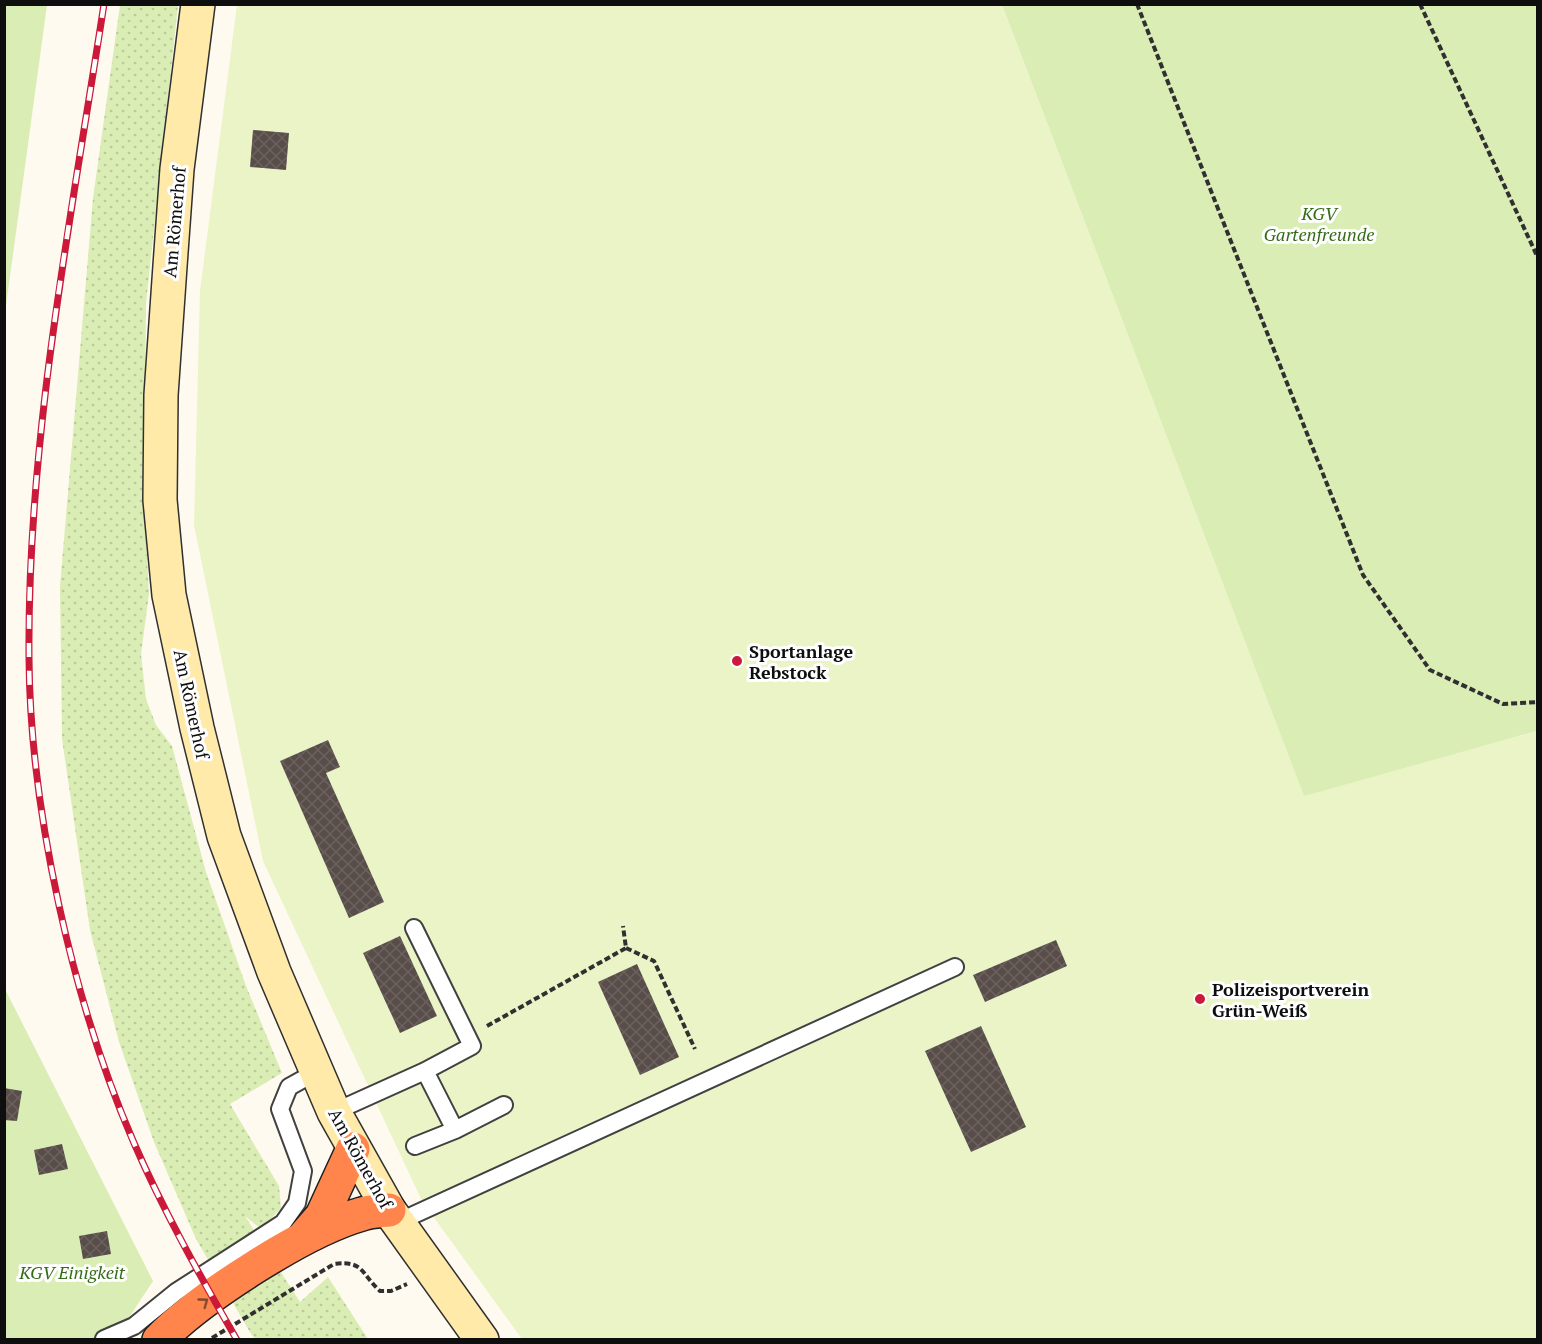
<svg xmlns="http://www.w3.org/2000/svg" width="1542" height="1344" font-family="'PT Serif',serif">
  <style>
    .grass { fill: url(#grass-dots) }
    .garden { fill: #daedb4 }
    .pitch { fill: #eaf4c7 }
    .building { fill: url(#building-cross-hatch) }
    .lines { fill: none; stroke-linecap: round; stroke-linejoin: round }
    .service-casing { stroke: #414141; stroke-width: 20 }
    .secondary-casing { stroke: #303030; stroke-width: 36 }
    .motorway-casing { stroke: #1f1f1f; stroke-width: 36 }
    .path { stroke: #303030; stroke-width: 4; stroke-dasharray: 6 3; stroke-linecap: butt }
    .service { stroke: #fff; stroke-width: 16 }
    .secondary { stroke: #ffeaaa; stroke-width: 33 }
    .motorway { stroke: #ff854d; stroke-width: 33 }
    .rail-casing { stroke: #cb193a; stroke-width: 7 }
    .rail { stroke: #fff; stroke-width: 4.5; stroke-dasharray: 14; stroke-linecap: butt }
    .oneway { stroke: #864a2e }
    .poi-dot { fill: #cb193a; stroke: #fff; stroke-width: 2 }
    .labels { text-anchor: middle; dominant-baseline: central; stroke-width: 6; stroke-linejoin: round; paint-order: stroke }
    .park-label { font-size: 18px; font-style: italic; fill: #356c18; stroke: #fff }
    .street-label { font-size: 18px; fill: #0e0e0e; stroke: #fff }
    .poi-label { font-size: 18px; font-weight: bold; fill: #0e0e0e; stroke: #fff; text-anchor: start }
  </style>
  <defs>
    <pattern id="grass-dots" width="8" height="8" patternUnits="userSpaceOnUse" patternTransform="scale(1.5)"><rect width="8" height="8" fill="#daedb4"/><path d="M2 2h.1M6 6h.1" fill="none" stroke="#baca9a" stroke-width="1.8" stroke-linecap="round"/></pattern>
    <pattern id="building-cross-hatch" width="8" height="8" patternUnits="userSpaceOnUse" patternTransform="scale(1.5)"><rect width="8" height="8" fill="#584d49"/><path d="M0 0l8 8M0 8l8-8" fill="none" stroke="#6b625f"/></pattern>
  </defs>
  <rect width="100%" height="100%" fill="#fffaef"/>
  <path class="grass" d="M120,5H178L146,304L144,499L149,594L141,654L146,699L156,725L172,746L206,872L246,986L282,1073L230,1104L279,1186L281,1208L261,1229L245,1216L300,1302L328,1277L368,1339H255L251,1334L196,1239L154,1142L119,1042L90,930L62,739L60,586L93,198Z"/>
  <path class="garden" d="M5,4L47,5L5,313L4,5Z
    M1002,5H1537V731L1304,797Z
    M4,987L153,1281L115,1339H5Z"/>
  <path class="pitch" d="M237,5H1002L1304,796L1537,731V1339H522L422,1201L263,861L194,525L200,291Z"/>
  <path class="building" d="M253,130L289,133L286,170L250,167Z
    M328,740L340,767L326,773L384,902L349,918L280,761Z
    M400,936L437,1016L400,1033L363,953Z
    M1056,940L1067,966L985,1002L973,975Z
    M637,964L679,1057L640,1075L598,982Z
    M981,1026L1026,1127L971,1152L925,1051Z
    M4,1088L22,1091L17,1121L4,1120Z
    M62,1144L68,1169L39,1175L34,1150Z
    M107,1231L111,1254L83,1259L79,1236Z"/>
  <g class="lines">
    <defs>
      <path id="service" d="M334,1112L425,1071L472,1046L414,928
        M455,1130L504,1105
        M415,1146L455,1130L425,1071
        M398,1222L955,967
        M104,1339L134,1326L176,1292L283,1223L297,1203L303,1171L280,1109L289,1087L316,1072"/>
      <path id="secondary" d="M198,4L177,169L170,266L161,395L160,500L169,595L197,728L224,836L274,972L334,1112L389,1210L482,1340"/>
      <path id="motorway" d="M303,1238L322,1216L353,1149
        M159,1340C201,1297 305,1230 362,1214C370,1211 380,1211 389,1210"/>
    </defs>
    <use href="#service" class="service-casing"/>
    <use href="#secondary" class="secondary-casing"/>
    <use href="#motorway" class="motorway-casing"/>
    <path class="path" d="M1137,4L1363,575L1430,670L1503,704L1538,702
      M1420,4L1538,258
      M626,948L654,961L695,1049
      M487,1026L626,948L623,926
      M212,1338L334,1264C364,1260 361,1274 380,1291H391L407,1284"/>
    <use href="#service" class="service"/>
    <use href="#secondary" class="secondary"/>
    <use href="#motorway" class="motorway"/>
    <defs>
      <path id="rail" d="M104,4C71,220 27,439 29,658C30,811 73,1003 134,1143C163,1210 200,1276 237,1340"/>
    </defs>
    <use href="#rail" class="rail-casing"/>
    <use href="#rail" class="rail"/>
  </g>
  <defs><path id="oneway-chevron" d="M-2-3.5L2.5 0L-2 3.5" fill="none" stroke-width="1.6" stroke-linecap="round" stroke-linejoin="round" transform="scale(1.5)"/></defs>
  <use class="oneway" href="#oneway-chevron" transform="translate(204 1302) rotate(-36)"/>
  <g class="poi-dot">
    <circle cx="737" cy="661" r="6"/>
    <circle cx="1200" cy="999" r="6"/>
  </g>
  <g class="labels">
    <g class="park-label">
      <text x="1319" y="213">KGV<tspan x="1319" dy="21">Gartenfreunde</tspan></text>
      <text x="72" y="1272">KGV Einigkeit</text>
    </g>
    <g class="street-label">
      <text transform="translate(174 222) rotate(-85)">Am Römerhof</text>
      <text transform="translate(192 704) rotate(78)">Am Römerhof</text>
      <text transform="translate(361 1158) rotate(61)">Am Römerhof</text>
    </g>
    <g class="poi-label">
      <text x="749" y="651">Sportanlage<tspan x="749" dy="21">Rebstock</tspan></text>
      <text x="1212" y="989">Polizeisportverein<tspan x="1212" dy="21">Grün-Weiß</tspan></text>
    </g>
  </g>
  <rect width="1542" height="1344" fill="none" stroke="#0e0e0e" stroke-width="12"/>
</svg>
